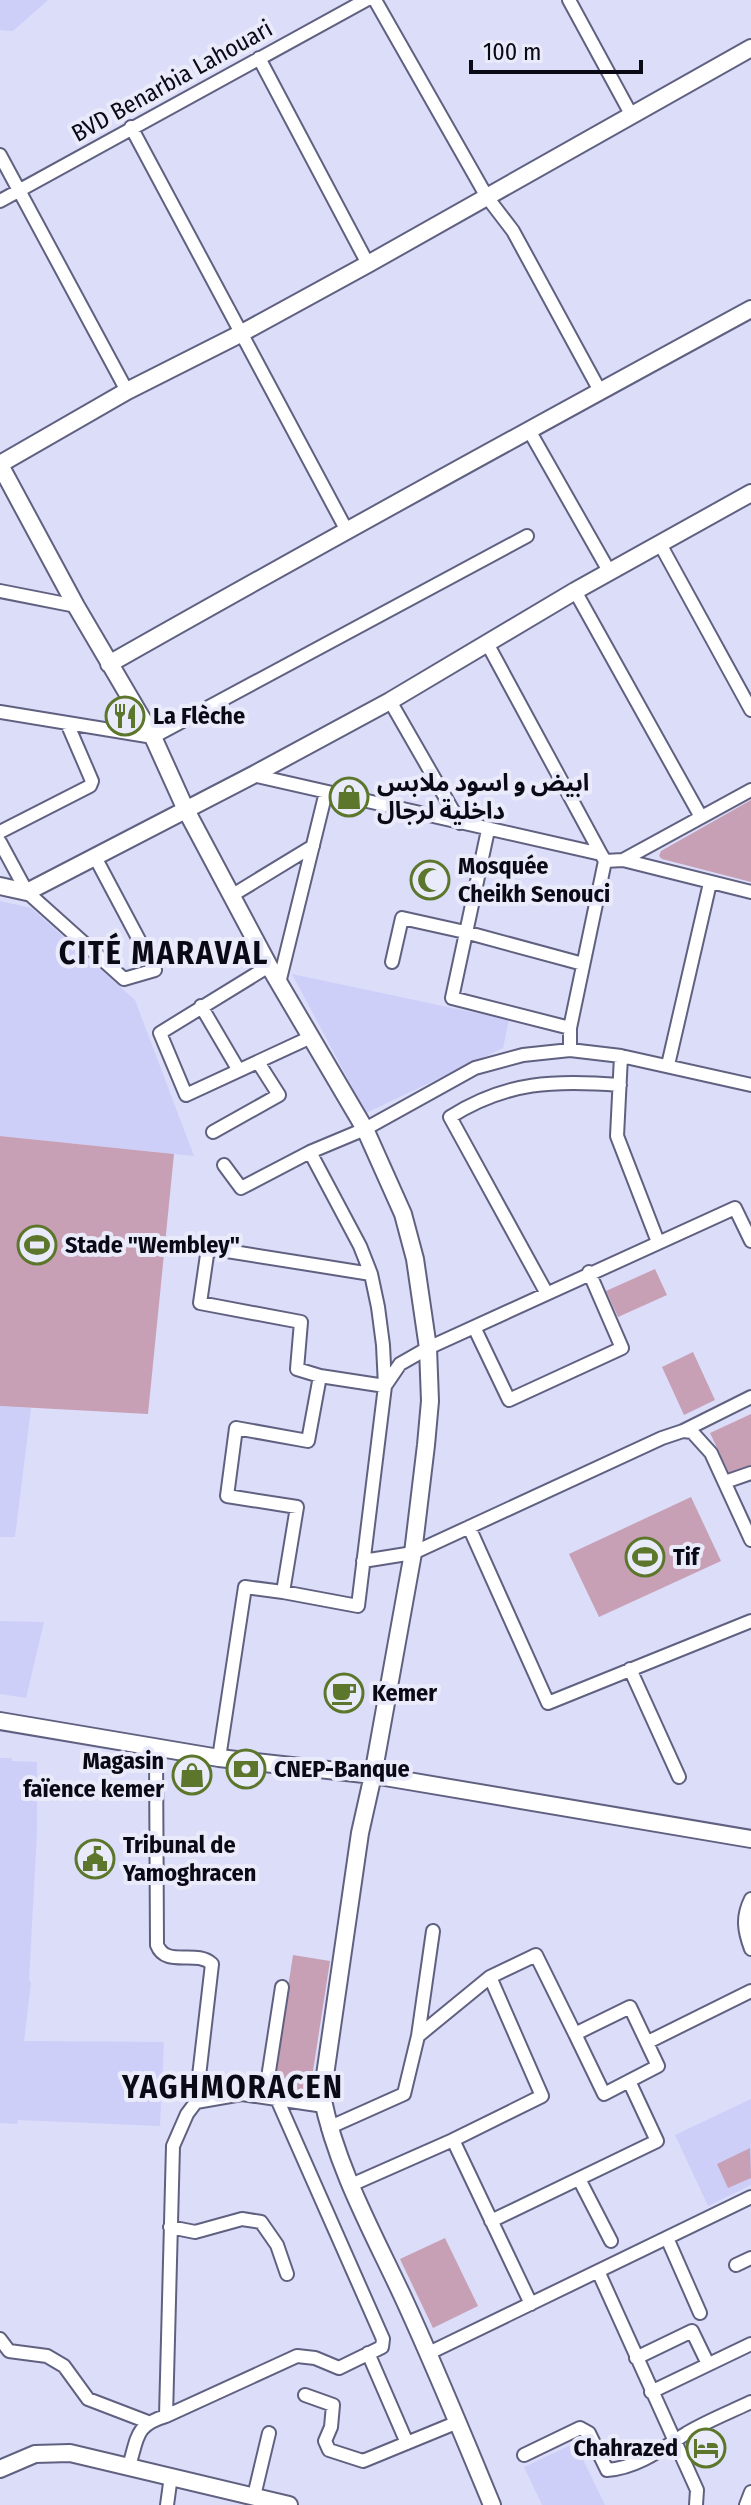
<svg xmlns="http://www.w3.org/2000/svg" width="751" height="2505" font-family="'Fira Sans Condensed','Noto Sans Arabic',sans-serif">
  <style>
    .built { fill: #cdcff9 }
    .green { fill: #c8a0b5 }
    .lines { fill: none; stroke-linecap: round; stroke-linejoin: round }
    .street-casing { stroke: #606180; stroke-width: 16 }
    .secondary-casing { stroke: #606180; stroke-width: 20 }
    .street { stroke: #fff; stroke-width: 12 }
    .secondary { stroke: #fff; stroke-width: 16 }
    .labels { text-anchor: middle; dominant-baseline: central; stroke-width: 8; stroke-linejoin: round; paint-order: stroke }
    .street-label { font-size: 24px; fill: #0a0a16; stroke: #eaebfa }
    .poi-label { font-size: 24px; font-weight: bold; fill: #0a0a16; stroke: #eaebfa; text-anchor: start }
    .district-label { font-size: 32px; font-weight: bold; letter-spacing: 2px; fill: #0a0a16; stroke: #eaebfa }
  </style>
  <rect width="100%" height="100%" fill="#dbddf9"/>
  <path class="built" d="M0,0H48L13,31L0,30Z
    M0,901L31,908L135,1000L194,1156L0,1136Z
    M292,974L509,1020L503,1048L366,1113Z
    M0,1406L31,1408L15,1537H0Z
    M0,1621L44,1622L26,1698L0,1694Z
    M0,1758H12V1761L37,1762V1832L29,1981L31,1982L24,2041L164,2042L160,2126L18,2120L17,2124L0,2123Z
    M751,2099V2185L708,2206L675,2135Z
    M575,2443L605,2505H542L524,2467Z"/>
  <path class="green" d="M751,800V882L662,859L659,856L661,851Z
    M0,1136L174,1154L148,1414L0,1406Z
    M655,1269L667,1295L618,1317L606,1291Z
    M693,1352L715,1400L684,1415L662,1367Z
    M751,1414V1465L730,1475L710,1433Z
    M691,1497L721,1561L599,1617L569,1554Z
    M293,1955L330,1961L309,2097L272,2091Z
    M750,2148L751,2178L728,2188L717,2164Z
    M445,2238L478,2306L433,2328L400,2259Z"/>
  <g class="lines">
    <defs>
      <path id="street" d="M375,0L487,197L513,231L600,391
        M569,0L632,116
        M259,58L368,264
        M131,127L346,529
        M0,155L127,391
        M0,201L366,0
        M530,432L609,571
        M660,544L751,710
        M0,591L76,606
        M575,591L701,817
        M488,645L601,854
        M390,701L460,823
        M0,712L153,737L527,536
        M253,775L601,854L605,861L623,860L751,892
        M488,830L452,998L570,1028
        M0,832L90,786L92,781L67,723
        M0,842L27,892L124,979L155,970L95,857
        M623,860L751,790
        M231,896L313,846
        M392,962L402,918L465,932L583,964
        M269,966L160,1033L186,1095L309,1038
        M279,983L326,792
        M201,1006L238,1069
        M570,1050V1028L605,861
        M621,1056L617,1136L658,1242
        M668,1065L710,883
        M213,1132L279,1095L258,1062
        M224,1165L241,1188L310,1152L365,1129L475,1068L523,1055L570,1050L621,1056L751,1085
        M371,1274L208,1248L200,1303L301,1322L297,1369L320,1376L385,1386L400,1364L428,1348L735,1208L751,1241
        M546,1292L450,1117C507,1081 555,1080 620,1085
        M474,1327L509,1400L622,1348L589,1272
        M683,1431L751,1397
        M725,1482L751,1473
        M469,1527L548,1703L751,1621
        M363,1561L413,1553L662,1438L683,1431L692,1432L711,1453L751,1540
        M283,1592L358,1606L385,1386L383,1345L378,1307L371,1274L360,1246L310,1152
        M630,1669L679,1777
        M156,1748L157,1945C166,1968 196,1949 212,1964L196,2102
        M219,1758L245,1587L283,1592L297,1507L227,1496L236,1428L308,1441L320,1376
        M751,1899C742,1917 744,1930 751,1949
        M490,1977L536,1955L575,2034L630,2007L658,2066L604,2094L575,2034
        M418,2036L433,1931
        M648,2042L751,1991
        M265,2097L282,1987
        M328,2128L404,2094L418,2036L490,1977L542,2096L453,2140
        M579,2179L611,2241
        M351,2185L453,2140L531,2304
        M491,2221L657,2141L629,2081
        M170,2227L195,2232L242,2219L261,2222L277,2245L287,2274
        M667,2238L700,2313
        M736,2265L751,2258
        M598,2271L697,2490L696,2505
        M0,2339L9,2351L47,2356L64,2366L88,2399L148,2422
        M368,2353L407,2443
        M429,2353L751,2197
        M636,2358L692,2331L708,2364
        M651,2392L751,2344
        M305,2395L333,2405L331,2427L325,2441L329,2450L363,2461L458,2422
        M166,2416L173,2146L187,2114L196,2102L242,2094L324,2106
        M524,2455L580,2428L589,2433L607,2470C637,2468 662,2449 687,2433C707,2421 730,2412 751,2402
        M129,2466C138,2437 135,2425 166,2416L297,2356L315,2358L339,2368L382,2347L383,2339L277,2099
        M254,2496L269,2433
        M167,2505L171,2476
        M746,2505L751,2492"/>
      <path id="secondary" d="M0,464L127,391L240,334L368,264L751,48
        M0,465L76,606L153,737L186,810L269,966L365,1129L403,1214L415,1259L428,1348L430,1401L426,1445L413,1553L373,1775L360,1833L322,2096C336,2166 372,2231 402,2295C434,2364 463,2435 492,2505
        M109,664C322,543 536,426 751,309
        M0,886L27,892L253,775L390,701L575,591L751,493
        M0,1721L219,1758L373,1775L751,1839
        M0,2469L35,2454L70,2453L289,2505"/>
    </defs>
    <use href="#street" class="street-casing"/>
    <use href="#secondary" class="secondary-casing"/>
    <use href="#street" class="street"/>
    <use href="#secondary" class="secondary"/>
  </g>
  <defs>
    <symbol id="restaurant-ring" viewBox="-11 -11 22 22"><circle r="9.5" fill="#eaebfa" stroke="#5c772b" stroke-width="1.5"/><path d="M-5-6h1v4h1v-4h1v4h1v-4h1v5L-1.5 .5V6h-2V.5L-5-1ZM5-6V6H3V1.5H1.5Q1.5-4 5-6Z" fill="#5c772b"/></symbol>
    <symbol id="shop-ring" viewBox="-11 -11 22 22"><circle r="9.5" fill="#eaebfa" stroke="#5c772b" stroke-width="1.5"/><path d="M-5-2.5h2.3a2.7 3.5 0 0 1 5.4 0H5L5.5 6h-11ZM-1.5-2.5h3a1.5 2.3 0 0 0-3 0Z" fill="#5c772b"/></symbol>
    <symbol id="mosque-ring" viewBox="-11 -11 22 22"><circle r="9.5" fill="#eaebfa" stroke="#5c772b" stroke-width="1.5"/><path d="M3.5-4.9A6 6 0 1 0 3.5 4.9A5 5 0 1 1 3.5-4.9Z" fill="#5c772b"/></symbol>
    <symbol id="stadium-ring" viewBox="-11 -11 22 22"><circle r="9.5" fill="#eaebfa" stroke="#5c772b" stroke-width="1.5"/><path d="M0-5a6.5 5 0 1 0 0 10a6.5 5 0 1 0 0-10ZM-3.5-1.8h7v3.6h-7Z" fill="#5c772b"/></symbol>
    <symbol id="cafe-ring" viewBox="-11 -11 22 22"><circle r="9.5" fill="#eaebfa" stroke="#5c772b" stroke-width="1.5"/><path d="M-5.5-4.5H6V0H3Q3 3.5 0 3.5H-2.5Q-5.5 3.5-5.5 0ZM3-3.2v2h1.7v-2ZM-6 4.5H4V6H-6Z" fill="#5c772b"/></symbol>
    <symbol id="bank-ring" viewBox="-11 -11 22 22"><circle r="9.5" fill="#eaebfa" stroke="#5c772b" stroke-width="1.5"/><path d="M-6-4H6V4H-6ZM0-2.3a2.3 2.3 0 1 0 0 4.6a2.3 2.3 0 1 0 0-4.6Z" fill="#5c772b"/></symbol>
    <symbol id="civic-ring" viewBox="-11 -11 22 22"><circle r="9.5" fill="#eaebfa" stroke="#5c772b" stroke-width="1.5"/><path d="M-.6-6.5H3V-4.5H.6V-3L4-1V1h2V6H-6V1h2V-1L-.6-3ZM-1.2 2.5V6h2.4V2.5Z" fill="#5c772b"/></symbol>
    <symbol id="hotel-ring" viewBox="-11 -11 22 22"><circle r="9.5" fill="#eaebfa" stroke="#5c772b" stroke-width="1.5"/><path d="M-6-4.5h1.5V1H6V5H4.5V3h-9V5H-6ZM-4 0a1.8 1.8 0 1 1 3.6 0ZM.5 0V-2.5h3Q6-2.5 6 0Z" fill="#5c772b"/></symbol>
  </defs>
  <g fill-rule="evenodd">
    <use href="#restaurant-ring" x="103" y="694" width="44" height="44"/>
    <use href="#shop-ring" x="327" y="775" width="44" height="44"/>
    <use href="#mosque-ring" x="408" y="858" width="44" height="44"/>
    <use href="#stadium-ring" x="15" y="1223" width="44" height="44"/>
    <use href="#stadium-ring" x="623" y="1535" width="44" height="44"/>
    <use href="#cafe-ring" x="322" y="1671" width="44" height="44"/>
    <use href="#bank-ring" x="224" y="1747" width="44" height="44"/>
    <use href="#shop-ring" x="170" y="1753" width="44" height="44"/>
    <use href="#civic-ring" x="73" y="1837" width="44" height="44"/>
    <use href="#hotel-ring" x="684" y="2426" width="44" height="44"/>
  </g>
  <g class="labels">
    <g class="street-label">
      <text transform="translate(172 81) rotate(-29)">BVD Benarbia Lahouari</text>
    </g>
    <g class="poi-label">
      <text x="153" y="716">La Flèche</text>
      <text x="377" y="783">ابيض و اسود ملابس<tspan x="377" dy="28">داخلية لرجال</tspan></text>
      <text x="458" y="866">Mosquée<tspan x="458" dy="28">Cheikh Senouci</tspan></text>
      <text x="65" y="1245">Stade "Wembley"</text>
      <text x="673" y="1557">Tif</text>
      <text x="372" y="1693">Kemer</text>
      <text x="164" y="1761" text-anchor="end">Magasin<tspan x="164" dy="28">faïence kemer</tspan></text>
      <text x="274" y="1769">CNEP-Banque</text>
      <text x="123" y="1845">Tribunal de<tspan x="123" dy="28">Yamoghracen</tspan></text>
      <text x="678" y="2448" text-anchor="end">Chahrazed</text>
    </g>
    <g class="district-label">
      <text x="164" y="953">CITÉ MARAVAL</text>
      <text x="233" y="2087">YAGHMORACEN</text>
    </g>
  </g>
  <path d="M471 60v12h170v-12" fill="none" stroke="#0a0a16" stroke-width="4"/>
  <text x="483" y="60" font-size="24" fill="#0a0a16" stroke="#eaebfa" stroke-width="6" paint-order="stroke">100 m</text>
</svg>
